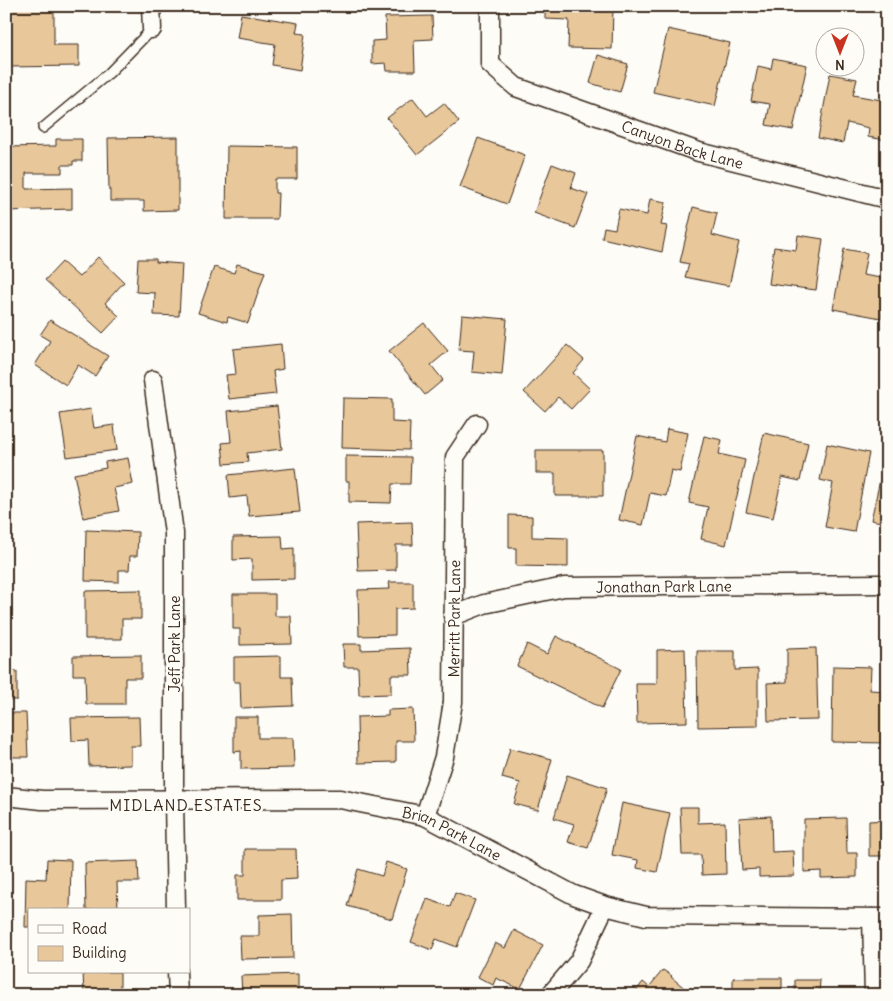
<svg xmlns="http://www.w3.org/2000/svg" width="893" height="1001" font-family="Delius,sans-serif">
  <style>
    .building { fill: #e8c79a; stroke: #3b2a1e }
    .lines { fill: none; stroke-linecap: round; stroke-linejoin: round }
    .lane-casing { stroke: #3b2a1e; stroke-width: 12 }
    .street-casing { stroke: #3b2a1e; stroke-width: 21 }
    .lane { stroke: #fdfcf7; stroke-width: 9 }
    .street { stroke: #fdfcf7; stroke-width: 18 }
    .labels { text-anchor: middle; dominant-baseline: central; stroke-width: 5; stroke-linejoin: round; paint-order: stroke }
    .street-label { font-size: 15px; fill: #3b2a1e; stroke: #fdfcf7 }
    .neighbourhood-label { font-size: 16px; letter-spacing: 1px; fill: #3b2a1e; stroke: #fdfcf7 }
  </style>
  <rect width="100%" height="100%" fill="#fdfcf7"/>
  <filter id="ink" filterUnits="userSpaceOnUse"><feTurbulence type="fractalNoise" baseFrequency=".02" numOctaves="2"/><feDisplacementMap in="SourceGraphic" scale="10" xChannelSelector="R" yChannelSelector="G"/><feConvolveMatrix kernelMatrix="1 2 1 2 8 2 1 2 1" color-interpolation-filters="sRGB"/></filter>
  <g filter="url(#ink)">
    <path class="building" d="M6,6H54V45H79V66L7,67Z
      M545,6H613L612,49L568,48L569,20L545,19Z
      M241,14L298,23L296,33L305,34L300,70L272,65L275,44L237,38Z
      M432,16L433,39L414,40L415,71H387L386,63L372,64V41L386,40L385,17Z
      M668,29L730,43L715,106L653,92Z
      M598,55L628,64L620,92L590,83Z
      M773,58L807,65L793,130L766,125L770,104L751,101L758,66L771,69Z
      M830,74L857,79L853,95L887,101V131L885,140L868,137L869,128L847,123L843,143L818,138Z
      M413,98L427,116L444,103L459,122L417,155L387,118Z
      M178,137V210L144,211V201H110V190H109L108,138Z
      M478,138L525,155L507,204L460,187Z
      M56,139H82V161H73V165H62V173H26V189L72,188V209L6,211V147L56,146Z
      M227,146L297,147V179H275V193H278L277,219H226Z
      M552,164L576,173L571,188L588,194L575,228L534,213Z
      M650,199L666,202L661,225L667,226L662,252L602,238L604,227L615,229L619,209L647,215Z
      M693,207L717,213L712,235L739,242L729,286L685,277L689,264L680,262Z
      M798,235L823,239L816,290L769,284L774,247L796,250Z
      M844,249L867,253L863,275L887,279L881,318L833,309Z
      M98,257L124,282L105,303L119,316L103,333L45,280L62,262L79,277Z
      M138,259H156V262L182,264L179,316L154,315L155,293L136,292Z
      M237,264L265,272L248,323L228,317L227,322L198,313L214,267L234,273Z
      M462,315L507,319L502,375L472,372L474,351L459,350Z
      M50,320L108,356L95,376L78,365L66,385L35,365L50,341L40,335Z
      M424,323L448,351L431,365L443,380L425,395L389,351Z
      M281,344L283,369L273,371L276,394L229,399L226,375L236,374L233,349Z
      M567,345L584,360L573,373L590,389L571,409L558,397L545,411L524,392Z
      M343,398L392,399V422L410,423L409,450L342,448Z
      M277,406L282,449L247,453L248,462L224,464L222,443L231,442L228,411Z
      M91,409L94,428L114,425L117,450L67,457L60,414Z
      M667,429L688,433L680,472L671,470L666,496L650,493L643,525L619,520L637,436L665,442Z
      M764,433L808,443L800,481L782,477L773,518L746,512Z
      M704,436L722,440L719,454L745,460L726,545L701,539L708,507L689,503Z
      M827,444L869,453L854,532L825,527L833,483L820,480Z
      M887,449V523L871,520Z
      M536,450H603V496H555V473H536Z
      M346,456L411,457L410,484H392L391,503L349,502V481H346Z
      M128,458L133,484L114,488L119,511L83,518L74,474L106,468L105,462Z
      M295,468L300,512L249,516L247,496L230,498L228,475Z
      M509,515L532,516V537L568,538V567L516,566V548H509Z
      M412,522L413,545H396V570L358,571L356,524Z
      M86,530L138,532L137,556H130L129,570H119V582L85,581Z
      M282,536L283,549L294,548V579L252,580V559L233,560V537Z
      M389,582H413V608L395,609V635L359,636L358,590L390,589Z
      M141,590V619H122V639H85V591Z
      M233,594H275V616H291L292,644L240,645V629H233Z
      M556,636L621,669L602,708L517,666L527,644L547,654Z
      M343,644H361V650L410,648L411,675H391V694L359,695L358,667H344Z
      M816,648L818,720L768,721L767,683L787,682V649Z
      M685,649L687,722L637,723L636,684H657V650Z
      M697,651H735V670L758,669V726L698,727Z
      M141,655V678H125V704H86L85,675H73V656Z
      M281,656V677H292L293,706L241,708L240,682H234V657Z
      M833,666L871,667L870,690L887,691V743L832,742Z
      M17,671V700H6V672Z
      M413,709L414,741H396V762L358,763L357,717L388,716V710Z
      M6,713H26L28,757H6Z
      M139,717L140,746H131V765L89,766L88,740L72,741L71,718Z
      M234,717H258V738H293L294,768L241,769V751L234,752Z
      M510,748L552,759L538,810L514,804L520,783L502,778Z
      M567,775L607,788L588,848L568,842L574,824L554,818Z
      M622,803L670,813L657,872L637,868L638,860L612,855Z
      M680,807H698V823L725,822L726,874L702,875L701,855H682Z
      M771,816L772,852L793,851L794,876L759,877V869L742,870L739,818Z
      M846,818L847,853H857V877L821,878V871L804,872V819Z
      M887,820V856H869V821Z
      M245,849H296L297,879L281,880V900H237V875H245Z
      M6,853L11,854L8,885H6Z
      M47,859L71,860L70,910H29V927H25L26,878L46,879Z
      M138,861L139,882H117L118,910H86L85,863Z
      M386,862L407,869L392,919L347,906L358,869L382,876Z
      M455,893L475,900L457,947L436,939L432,950L411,942L427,899L450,907Z
      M292,914L293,958L241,959L240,936H259V915Z
      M514,930L543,945L520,989L496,978L493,985L478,977L495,943L505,948Z
      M663,970L672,976L671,977L693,995H633L643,982L649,987Z
      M83,972H120V995H84Z
      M298,974V995H242L241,976Z
      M733,978H782V995H733Z
      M795,980H820L819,995H795Z"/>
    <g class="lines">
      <defs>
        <path id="lane" d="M43,128L109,73L152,29"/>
        <g id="street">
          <path d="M151,6L152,29"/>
          <path id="s1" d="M490,6V64L516,87L699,152L887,199"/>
          <path d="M153,380L174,533V800L176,910"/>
          <path id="s2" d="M453,616L484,604L564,587L880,584"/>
          <path id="s3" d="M6,796L42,800L340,799L425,816L574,895L605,906L646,916L887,918"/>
          <path id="s4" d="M425,816L444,757L453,702L455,457L477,424"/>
          <path d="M872,918L874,995"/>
          <path d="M177,972L178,995"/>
          <path d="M550,995L579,961L605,906"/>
        </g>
      </defs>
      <use href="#lane" class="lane-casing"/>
      <use href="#street" class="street-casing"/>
      <use href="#lane" class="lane"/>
      <use href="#street" class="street"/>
    </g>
  </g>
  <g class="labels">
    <g class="street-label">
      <text stroke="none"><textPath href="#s1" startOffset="269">Canyon Back Lane</textPath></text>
      <text stroke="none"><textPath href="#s2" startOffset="215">Jonathan Park Lane</textPath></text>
      <text stroke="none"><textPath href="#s4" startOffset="201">Merritt Park Lane</textPath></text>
      <text transform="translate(174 644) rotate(-90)">Jeff Park Lane</text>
      <text stroke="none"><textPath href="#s3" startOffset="452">Brian Park Lane</textPath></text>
    </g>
    <g class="neighbourhood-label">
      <text x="186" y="805">MIDLAND ESTATES</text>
    </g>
  </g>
  <rect width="893" height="1001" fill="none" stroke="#fdfcf7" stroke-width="25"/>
  <rect x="12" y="12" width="868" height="976" fill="none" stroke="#3b2a1e" stroke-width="2" filter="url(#ink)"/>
  <rect x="28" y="908" width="162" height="65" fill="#fdfcf7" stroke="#afa8a0"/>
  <rect x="38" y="925" width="25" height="8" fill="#fdfcf7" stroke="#afa8a0"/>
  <text x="72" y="934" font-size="15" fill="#3b2a1e">Road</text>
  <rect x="38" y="946" width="25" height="15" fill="#e8c79a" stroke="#afa8a0"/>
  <text x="72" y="958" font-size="15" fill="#3b2a1e">Building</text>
  <g transform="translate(840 52) rotate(180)"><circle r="24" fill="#fdfcf7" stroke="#afa8a0"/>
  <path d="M0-4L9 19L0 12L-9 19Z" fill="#c8321e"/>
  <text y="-8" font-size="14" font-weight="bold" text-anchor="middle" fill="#3b2a1e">N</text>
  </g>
</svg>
